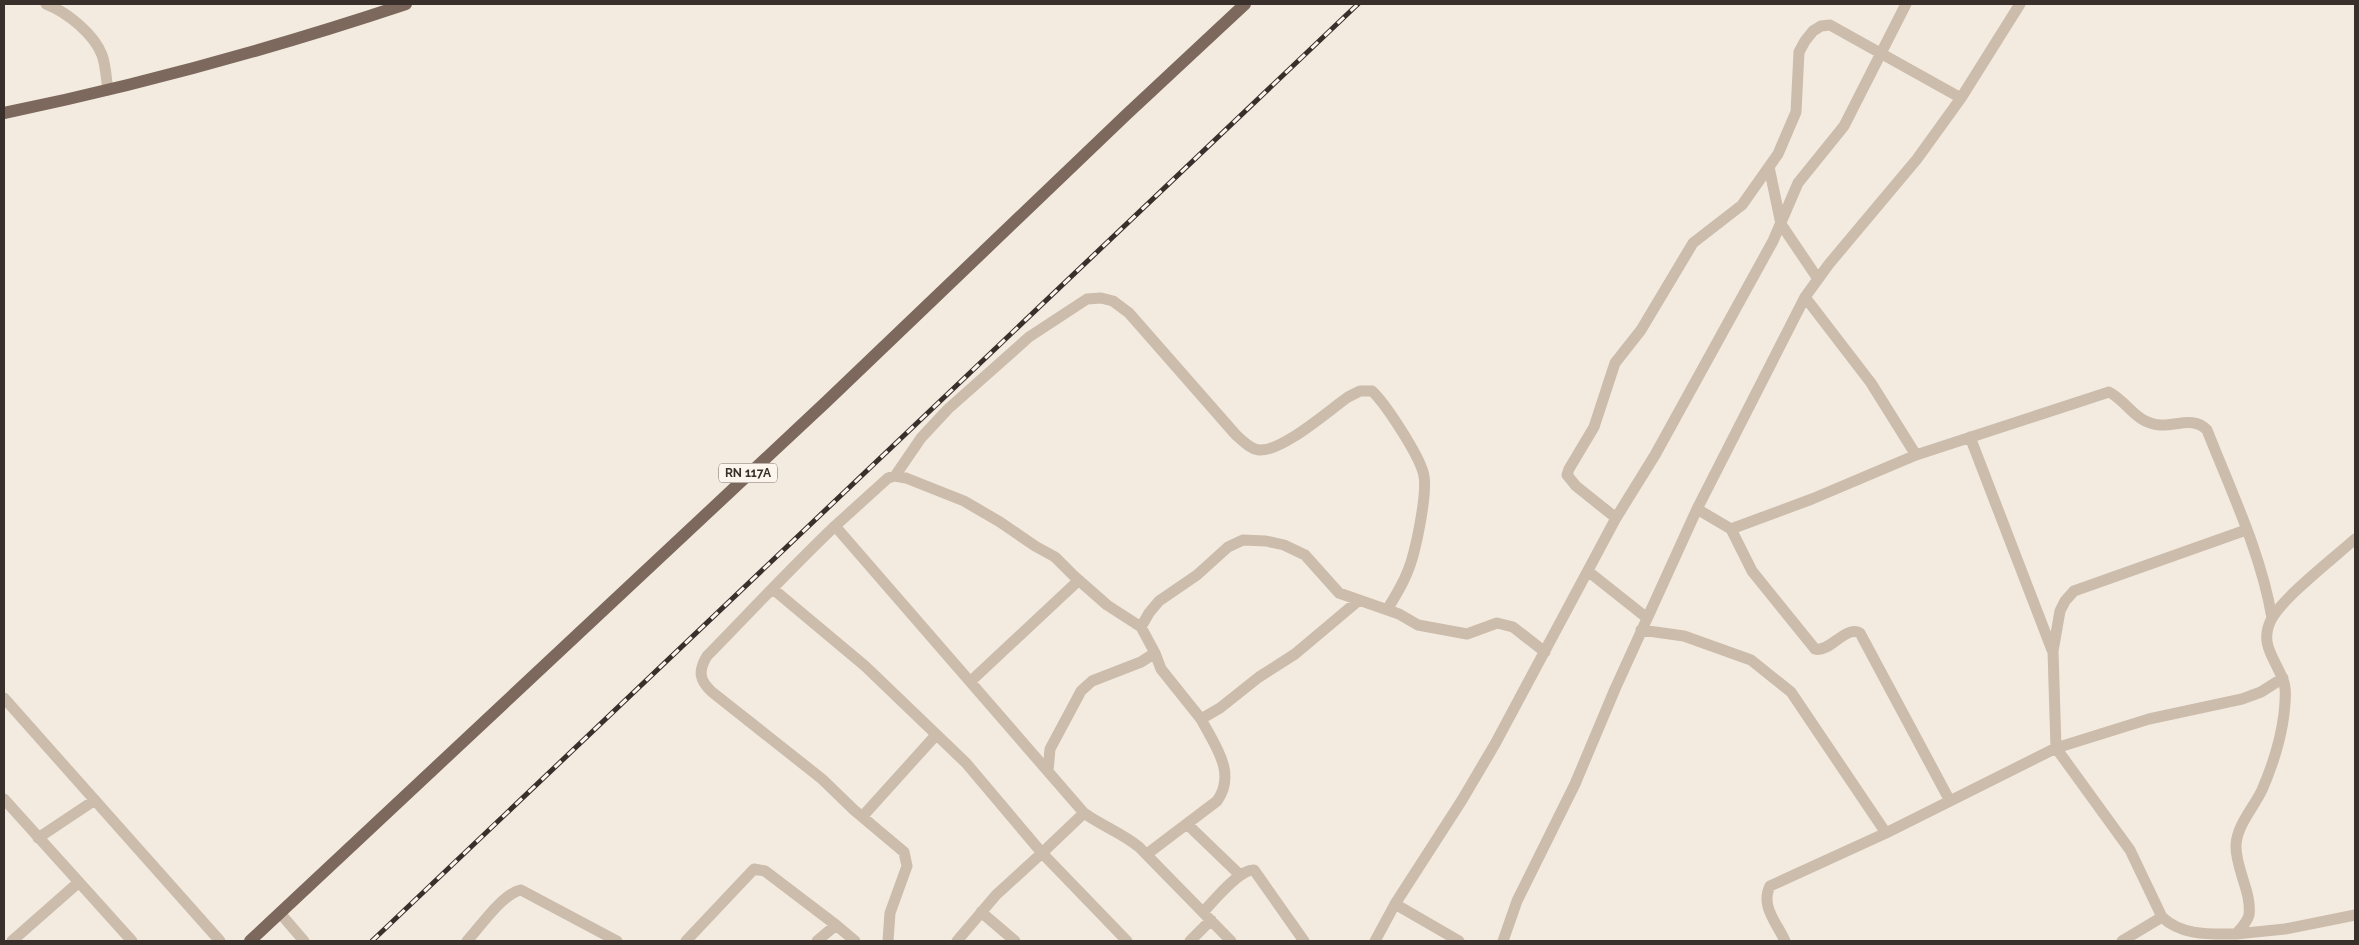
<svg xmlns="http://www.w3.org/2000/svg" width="2359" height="945" font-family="Raleway,sans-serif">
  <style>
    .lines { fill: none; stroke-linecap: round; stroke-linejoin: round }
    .minor { stroke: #ccbcac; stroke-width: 11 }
    .primary { stroke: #7c685c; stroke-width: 12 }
    .rail-casing { stroke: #3a302b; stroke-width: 5 }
    .rail { stroke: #fbf5ed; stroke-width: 3; stroke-dasharray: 9; stroke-linecap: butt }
    .labels { text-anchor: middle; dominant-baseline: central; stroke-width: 4; stroke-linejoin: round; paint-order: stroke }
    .shield { fill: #fbf5ed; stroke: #746b65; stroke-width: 1 }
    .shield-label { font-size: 12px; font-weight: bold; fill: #3a302b }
  </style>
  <rect width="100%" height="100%" fill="#f3ebe0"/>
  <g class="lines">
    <path class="minor" d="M46,4C67,12 94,34 102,55C106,66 106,78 108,90
      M1769,167L1781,224L1818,279
      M1805,297L1871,383L1916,455
      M1970,437L2052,650
      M895,476L921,438L948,409L1029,337L1087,299L1101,298L1113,301L1129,313L1236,435C1243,441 1250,449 1259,450C1282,452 1328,411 1348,397L1360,391H1372C1386,404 1418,454 1423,472C1429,490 1415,555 1407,573C1402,586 1394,598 1387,610
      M1697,509L1731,529L1752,571L1815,649C1830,653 1845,625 1860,633L1950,801
      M1616,518L1576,486L1567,475L1569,469L1594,427L1615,363L1641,330L1693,243L1742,205L1778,154L1796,112L1799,52L1805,41L1813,31L1821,26L1830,25L1961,98
      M835,526L888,478L895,476L906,478L964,501L1000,522L1035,546L1055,557L1074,576L1107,605L1141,627
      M1731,529L1812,499L1916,455L2109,392C2128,402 2135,423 2160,425C2177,426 2194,416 2207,430C2231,491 2261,553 2272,618
      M1589,572L1647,618
      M773,589L865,666L966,763L1042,853L996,895L957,941
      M1641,630L1684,636L1751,660L1791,692L1886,833L2056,748L2149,719L2242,699L2261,692L2283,678
      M1155,653L1161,669L1201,719L1220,708L1259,677L1295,654L1358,601
      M971,681L1079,580
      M4,698L220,941
      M1048,771L1050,749L1081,691L1092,681L1141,662L1155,653L1141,627L1149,613L1159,601L1197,575L1228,547L1243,540L1266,541L1284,545L1305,555L1339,593L1399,614L1418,625L1467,634L1497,623L1513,627L1545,652
      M4,799L132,941
      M862,817L936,735
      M1187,824L1240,875
      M38,838L95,800
      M1147,854L1217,801C1237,773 1215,746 1201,719
      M1395,904L1459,941
      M981,912L1015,941
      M1203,912C1214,901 1239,869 1254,870L1304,941
      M280,913L304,941
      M2162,917L2130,850L2056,748L2053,651L2060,611L2065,601L2074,591L2246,530
      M2236,934L2285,929L2355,915
      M12,941L79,882
      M467,941C480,927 503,893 521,890L617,941
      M686,941L754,869L765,871L836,925
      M817,941L836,925L855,941
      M888,941L890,913L907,866L904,852L854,810L822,779L712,692C699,680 698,671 707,656C750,612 791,568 835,526L1084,813
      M1127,941L1042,853L1084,813C1102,826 1122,833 1139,847L1231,941
      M1190,941L1211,920
      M1375,941L1395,904L1462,800L1495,744L1616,518L1655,455L1773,241L1798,183L1844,126L1906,4
      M1503,941L1517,901L1575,784L1615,689L1697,509L1805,297L1829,264L1917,159L1961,98L2020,4
      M1785,941C1777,923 1760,906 1770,886L1886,833
      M2122,941L2162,917C2182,936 2210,934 2236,934C2241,928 2247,923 2249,915C2252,892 2235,868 2236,845C2237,825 2254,807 2262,790C2272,767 2281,738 2284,714C2285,704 2287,688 2283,680C2275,658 2259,644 2271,620C2281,599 2335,557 2355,539"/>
    <path class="primary" d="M4,113C140,85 274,48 406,4
      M250,941L826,402L1126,115L1245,4"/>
    <defs>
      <path id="rail" d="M372,941L1358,4"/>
    </defs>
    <use href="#rail" class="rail-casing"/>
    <use href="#rail" class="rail"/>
  </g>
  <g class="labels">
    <rect class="shield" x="719" y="463.5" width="58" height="19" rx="4"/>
    <g class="shield-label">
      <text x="748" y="473">RN 117A</text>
    </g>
  </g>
  <rect width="2359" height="945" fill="none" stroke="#3a302b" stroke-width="10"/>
</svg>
